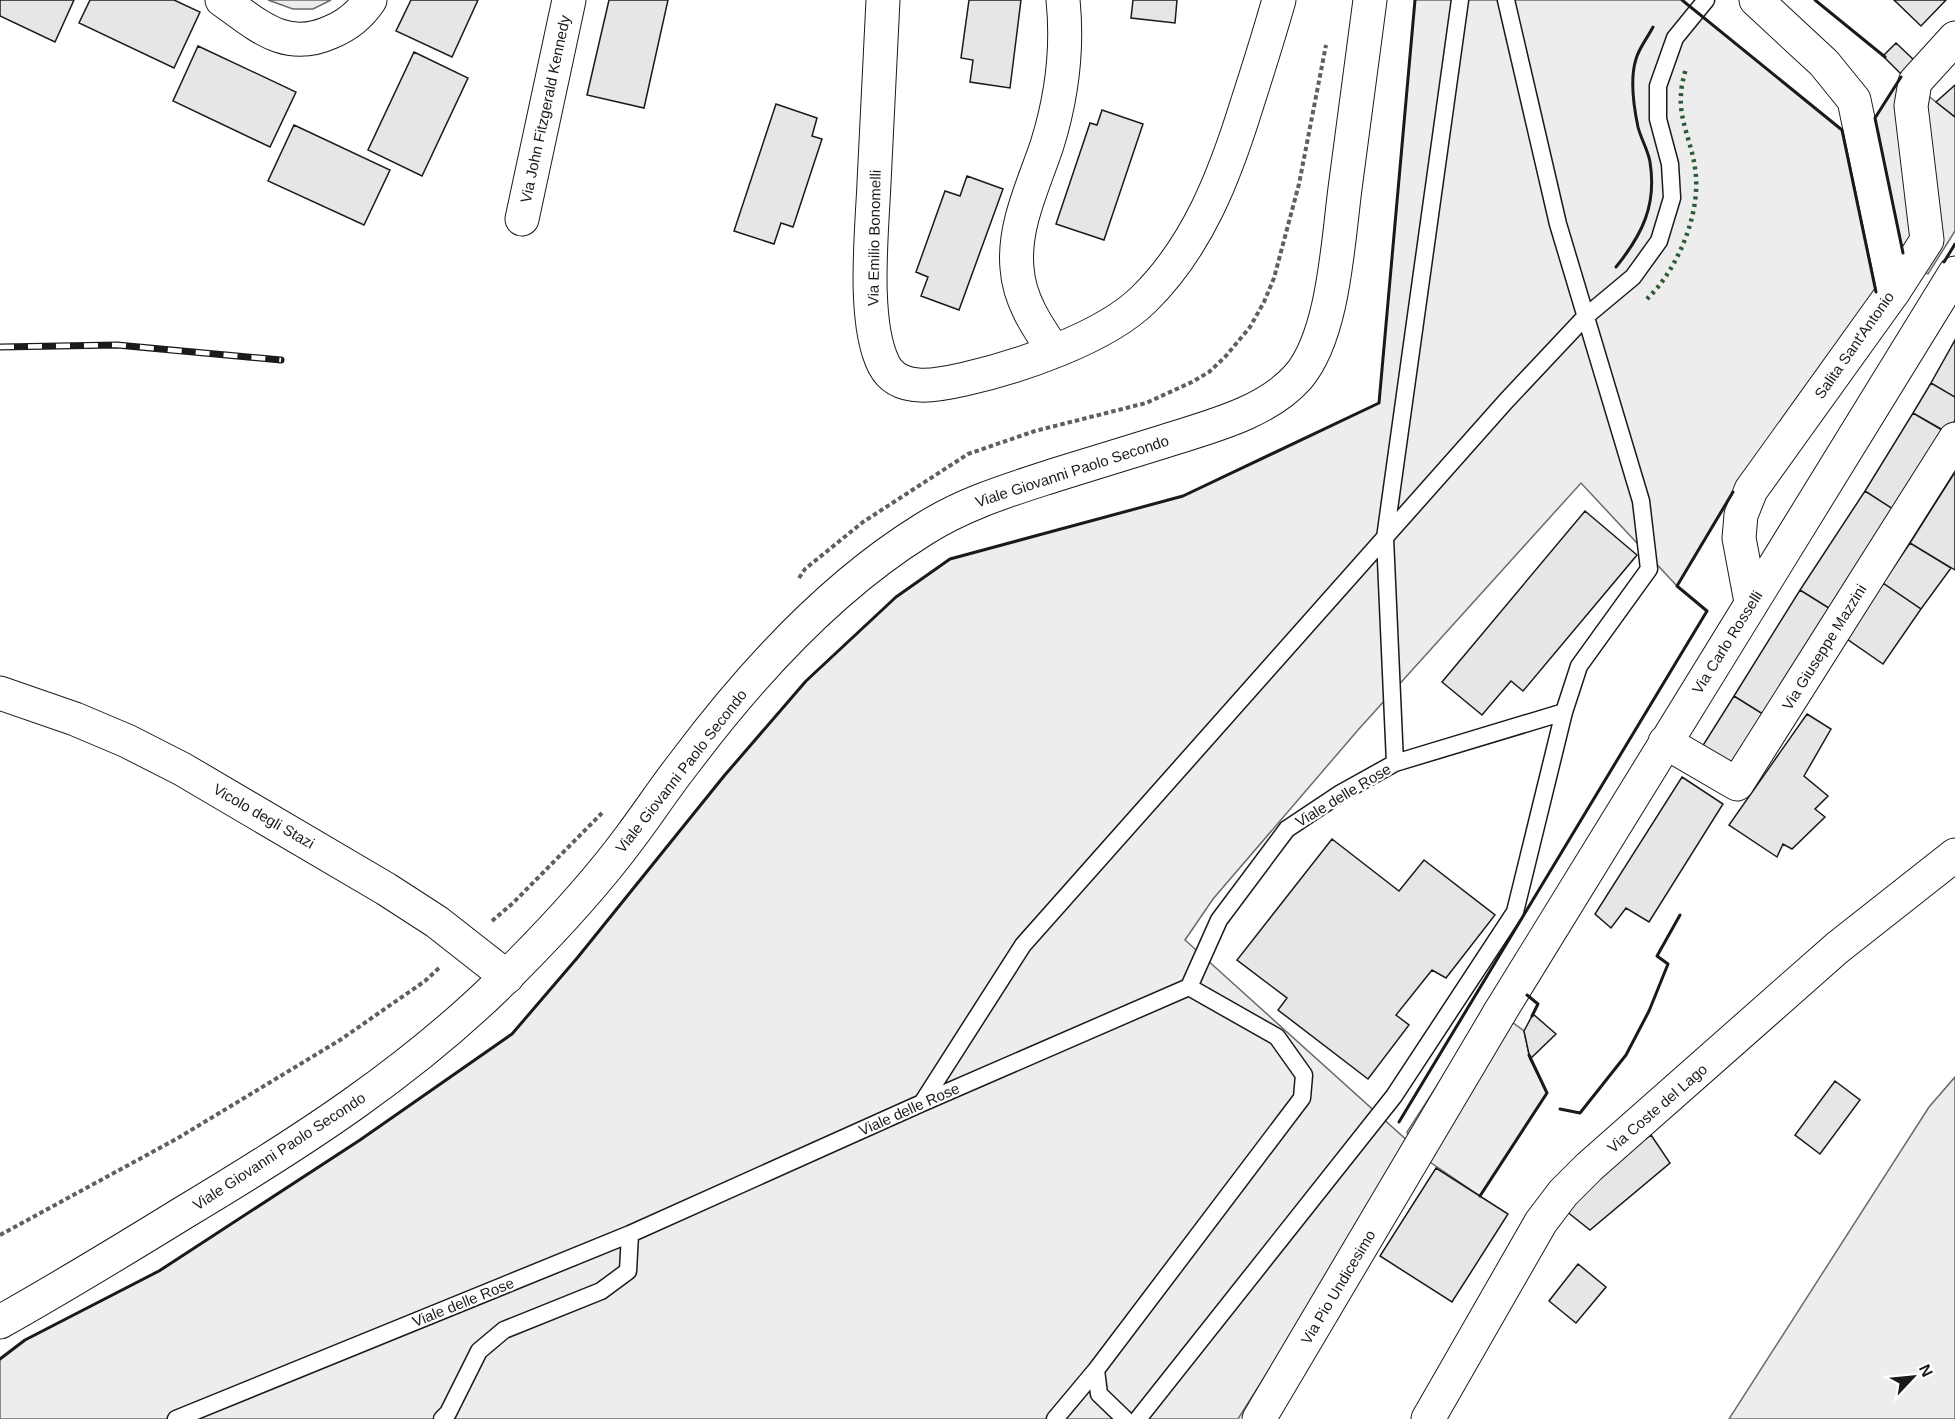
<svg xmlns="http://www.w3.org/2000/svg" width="1955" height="1419" font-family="Helvetica,sans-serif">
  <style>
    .built { fill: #ededed; stroke: #6a6a6a; stroke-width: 1.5 }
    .building { fill: #e6e6e6; stroke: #1a1a1a; stroke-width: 1.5 }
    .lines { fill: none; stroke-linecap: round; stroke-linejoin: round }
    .lane-casing { stroke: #1a1a1a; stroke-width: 19 }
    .street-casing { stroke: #1a1a1a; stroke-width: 35 }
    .secondary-casing { stroke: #1a1a1a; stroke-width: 35 }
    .path { stroke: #5f5f5f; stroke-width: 4; stroke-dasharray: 4.5 3; stroke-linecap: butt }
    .lane { stroke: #fff; stroke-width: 16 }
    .street { stroke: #fff; stroke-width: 33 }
    .secondary { stroke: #fff; stroke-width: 33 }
    .rail-casing { stroke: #1a1a1a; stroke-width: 7 }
    .rail { stroke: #fff; stroke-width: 4.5; stroke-dasharray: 14; stroke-linecap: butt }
    .hedge { stroke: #2b5a34; stroke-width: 4.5; stroke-dasharray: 3 4.5; stroke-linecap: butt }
    .wall { stroke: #1a1a1a; stroke-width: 3 }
    .labels { text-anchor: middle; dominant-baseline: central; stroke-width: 4.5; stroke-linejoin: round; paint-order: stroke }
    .street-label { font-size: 15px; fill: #1a1a1a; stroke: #fff }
  </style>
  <rect width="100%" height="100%" fill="#fff"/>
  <path class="built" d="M268,0H331L313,9H293Z
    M1415,0H1682L1842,130L1877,292L1735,489L1677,586L1581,483L1358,730L1213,899L1185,940L1411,1144L1238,1419H0V1359L25,1340L159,1271L360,1140L512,1034L578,957L724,776L806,681L896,597L950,559L1183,496L1379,403Z
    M1902,75L1955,117V231L1928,274L1904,256L1875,118Z
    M1489,1005L1524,1031L1530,1059L1547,1093L1480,1196L1418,1154L1407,1132Z
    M1955,1077V1419H1729L1929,1107Z"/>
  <path class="building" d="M0,0H74L55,42L0,16Z
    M90,0H174L200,12L174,68L79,23Z
    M411,0H478L452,57L396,31Z
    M609,0H668L644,108L587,95Z
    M969,0H1021L1010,88L970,82L973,60L961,58Z
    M1133,0H1177L1175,23L1131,18Z
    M1894,0H1946L1921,26Z
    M1896,43L1915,61L1902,75L1883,56Z
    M198,46L296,92L270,147L173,101Z
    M414,52L468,78L422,176L368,150Z
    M1955,85V117L1936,102Z
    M776,104L817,118L812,136L822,139L793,227L781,223L774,244L734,231Z
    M1102,110L1143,124L1104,240L1056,224L1090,123L1097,125Z
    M294,125L390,170L364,225L268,181Z
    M967,176L1003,189L959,310L921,296L928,277L916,272L945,191L960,196Z
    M1955,340V397L1931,383Z
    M1931,383L1955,397V420L1948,433L1913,413Z
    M1913,413L1942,430L1896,511L1865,491Z
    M1955,472V570L1910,543Z
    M1865,491L1896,511L1832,610L1800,590Z
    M1585,511L1637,555L1523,691L1511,681L1482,715L1442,682Z
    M1910,543L1951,568L1921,609L1883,583Z
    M1883,583L1921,609L1883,664L1847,639Z
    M1800,590L1832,610L1766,716L1734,696Z
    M1734,696L1766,716L1733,766L1702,747Z
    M1807,714L1831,729L1804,776L1828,796L1815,809L1825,817L1792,849L1783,844L1777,857L1729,825Z
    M1682,777L1723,804L1649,922L1626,908L1611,928L1595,914Z
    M1332,839L1399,891L1424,860L1495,915L1446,978L1432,970L1396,1015L1409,1025L1368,1079L1278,1010L1287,998L1237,960Z
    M1533,1014L1556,1034L1530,1059L1524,1031Z
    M1835,1081L1860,1100L1820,1154L1795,1135Z
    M1651,1135L1670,1163L1590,1230L1566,1211L1610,1162Z
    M1436,1168L1508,1214L1452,1302L1380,1256Z
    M1578,1264L1606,1287L1576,1323L1549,1301Z"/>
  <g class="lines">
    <defs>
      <path id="lane" d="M1395,763L1385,538L1460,0
        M922,1103L1023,945L1506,401L1585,317L1633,277L1659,241L1672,198L1670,164L1658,119V86L1675,38L1706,0
        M176,1419L630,1234L922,1103L1189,987L1219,920L1287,829L1341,793L1395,763L1564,712
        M442,1419L448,1413L479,1351L504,1330L601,1291L628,1271L630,1234
        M1055,1419L1096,1370
        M1125,1419L1099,1394L1096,1370L1302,1098L1304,1075L1277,1037L1189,987
        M1138,1419L1394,1096L1515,912L1564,712L1579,666L1649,569L1641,501L1558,224L1506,0"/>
      <path id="street" d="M222,0C258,25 285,53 331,32C348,25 360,15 370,0
        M883,0C880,61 877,122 874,183C872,231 862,322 884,365C899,394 939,385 965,379C1018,367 1105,338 1144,299C1198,246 1225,175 1247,104C1258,70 1269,35 1279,0
        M522,219L569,0
        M1894,291L1927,240L1911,106L1915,82L1955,38
        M1054,351C1037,326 1019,300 1017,268C1013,226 1034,184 1047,145C1062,97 1068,49 1063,0
        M0,693L75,719L127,741L182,769L386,889L437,922L507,977
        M1665,742L1737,784L1955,439
        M1500,1012L1955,273
        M1428,1419L1541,1222L1563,1193L1589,1167L1837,948L1955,855"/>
      <path id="secondary" d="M1751,602L1739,538L1741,515L1751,490L1894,291L1854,100L1824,63L1756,0
        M0,1322C62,1287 123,1250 183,1213C300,1143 414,1070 510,973C553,930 595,885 631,836C649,812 666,786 685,762C751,674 830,587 924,529C965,503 1009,490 1055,475C1091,464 1126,453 1162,442C1208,427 1265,414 1298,377C1335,334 1338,237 1346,181C1354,121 1362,60 1370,0
        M1259,1419L1500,1012"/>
    </defs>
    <use href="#lane" class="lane-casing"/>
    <use href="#street" class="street-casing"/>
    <use href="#secondary" class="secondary-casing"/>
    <path class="path" d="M799,578L805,569L863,522L968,454L1035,431L1146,403L1192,382L1209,372L1225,357L1250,327L1264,302L1274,278L1299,184L1326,45
      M492,921L513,903L602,813
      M0,1235L178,1138L340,1040L425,981L439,968"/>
    <use href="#lane" class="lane"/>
    <use href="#street" class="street"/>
    <use href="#secondary" class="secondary"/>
    <defs>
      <path id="rail" d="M0,347L117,345L281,360"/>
    </defs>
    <use href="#rail" class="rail-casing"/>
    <use href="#rail" class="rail"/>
    <path class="hedge" d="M1647,299C1678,269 1702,212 1695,168C1692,144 1679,120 1681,95C1681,86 1684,77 1686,68"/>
    <path class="wall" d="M1682,0L1842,130L1876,292
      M1815,0L1885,57
      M1901,77L1875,118L1903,253
      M1944,262L1955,244
      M1616,267C1642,235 1657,205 1650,162C1648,150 1641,139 1638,127C1634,108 1630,78 1636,59C1639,48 1648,37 1653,27
      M1527,995L1538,1004L1532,1016
      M1560,1109L1580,1113L1626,1055L1649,1011L1668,964L1657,956L1680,915
      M1399,1122L1707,611L1677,586L1733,492
      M1480,1196L1547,1093L1529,1055
      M0,1359L25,1340L159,1271L360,1140L512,1034L578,957L724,776L806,681L896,597L950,559L1183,496L1379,403L1415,0"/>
  </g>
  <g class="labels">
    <g class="street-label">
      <text transform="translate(545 109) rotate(-78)">Via John Fitzgerald Kennedy</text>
      <text transform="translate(874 238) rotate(-89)">Via Emilio Bonomelli</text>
      <text transform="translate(1854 345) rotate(-55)">Salita Sant'Antonio</text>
      <text transform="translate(1072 471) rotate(-18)">Viale Giovanni Paolo Secondo</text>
      <text transform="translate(1727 642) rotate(-58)">Via Carlo Rosselli</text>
      <text transform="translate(1824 647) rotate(-58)">Via Giuseppe Mazzini</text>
      <text transform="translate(681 771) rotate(-52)">Viale Giovanni Paolo Secondo</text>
      <text transform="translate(1343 795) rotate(-31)">Viale delle Rose</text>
      <text transform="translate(264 816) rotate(30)">Vicolo degli Stazi</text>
      <text transform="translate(1657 1108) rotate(-41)">Via Coste del Lago</text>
      <text transform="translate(909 1109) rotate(-24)">Viale delle Rose</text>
      <text transform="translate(279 1151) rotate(-33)">Viale Giovanni Paolo Secondo</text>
      <text transform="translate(1338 1287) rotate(-59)">Via Pio Undicesimo</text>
      <text transform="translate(463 1302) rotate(-22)">Viale delle Rose</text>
    </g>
  </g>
  <g transform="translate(1913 1377) rotate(64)" stroke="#ffffff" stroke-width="4.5" paint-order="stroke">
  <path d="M0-4.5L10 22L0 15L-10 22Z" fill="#1a1a1a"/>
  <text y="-9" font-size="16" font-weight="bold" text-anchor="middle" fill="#1a1a1a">N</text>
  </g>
</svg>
